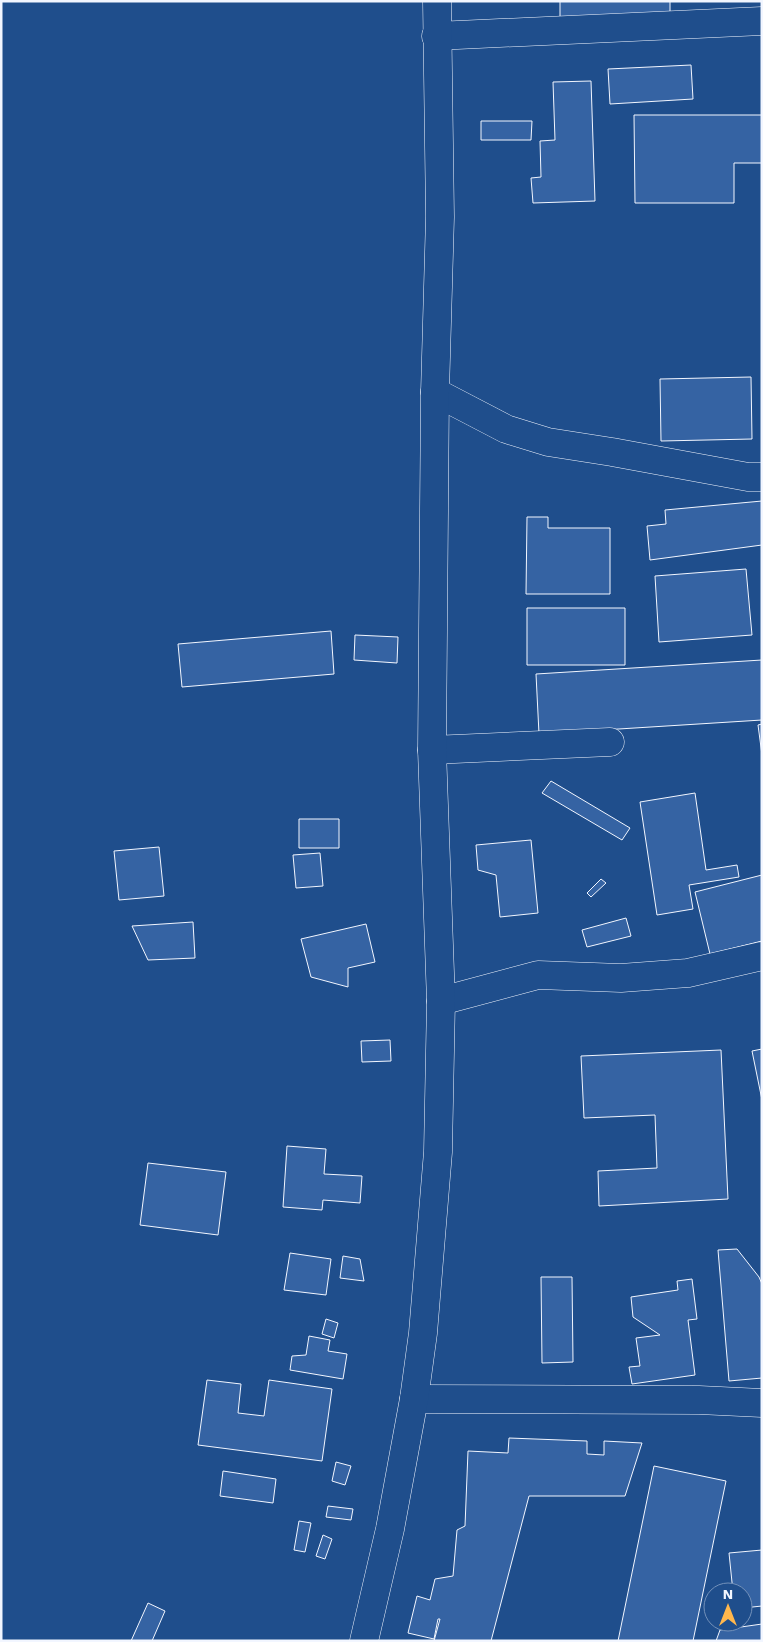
<svg xmlns="http://www.w3.org/2000/svg" width="763" height="1642" font-family="'Work Sans',sans-serif">
  <style>
    .building { fill: #3563a3; stroke: #f2f6ff }
    .lines { fill: none; stroke-linecap: round; stroke-linejoin: round }
    .minor-casing { stroke: #f2f6ff; stroke-width: 29 }
    .tertiary-casing { stroke: #f2f6ff; stroke-width: 29 }
    .minor { stroke: #1f4e8c; stroke-width: 28 }
    .tertiary { stroke: #1f4e8c; stroke-width: 28 }
  </style>
  <rect width="100%" height="100%" fill="#1f4e8c"/>
  <path class="building" d="M560,1H670V19L560,17Z
    M691,65L693,99L610,104L608,69Z
    M591,81L595,201L533,203L531,178L541,177L540,141L555,140L553,82Z
    M634,115H762V163H734V203H635Z
    M481,121H532L531,140H481Z
    M751,377L752,439L661,441L660,379Z
    M762,501V545L650,560L647,526L666,524L665,510Z
    M527,517H548V528H610V594H526Z
    M746,569L752,635L659,642L655,576Z
    M527,608H625V665H527Z
    M331,631L334,674L182,687L178,644Z
    M355,635L398,637L397,663L354,660Z
    M762,660V720L539,734L536,674Z
    M762,724V755L758,725Z
    M551,781L630,828L622,840L542,793Z
    M695,793L706,870L737,865L739,877L689,885L693,909L657,915L640,802Z
    M299,819H339V848H299Z
    M531,840L538,913L500,917L496,875L478,870L476,845Z
    M159,847L164,896L119,900L114,851Z
    M320,853L323,886L296,888L293,855Z
    M762,875V941L710,954L695,892Z
    M601,879L606,883L591,897L587,893Z
    M626,918L631,936L587,947L582,930Z
    M193,922L195,958L148,960L132,926Z
    M366,924L375,962L348,968V987L311,977L301,939Z
    M390,1040L391,1061L362,1062L361,1041Z
    M762,1049V1100L752,1051Z
    M721,1050L728,1199L599,1206L598,1171L657,1168L655,1115L584,1118L581,1056Z
    M287,1146L326,1149L324,1174L362,1176L360,1203L323,1200L322,1210L283,1207Z
    M148,1163L226,1172L218,1235L140,1225Z
    M737,1249L759,1277L762,1284V1378L729,1381L718,1250Z
    M290,1253L331,1259L326,1295L284,1290Z
    M343,1256L360,1259L364,1281L340,1278Z
    M541,1277H572L573,1362L542,1363Z
    M692,1279L697,1319L688,1320L695,1375L632,1384L629,1367L640,1366L636,1338L660,1335L633,1317L631,1297L678,1290L677,1281Z
    M326,1319L338,1323L334,1338L322,1334Z
    M309,1336L330,1340L328,1351L347,1354L343,1379L290,1370L292,1356L306,1355Z
    M207,1380L241,1384L238,1413L264,1416L269,1380L332,1389L322,1461L198,1445Z
    M509,1438L587,1441V1454L604,1455V1441L642,1443L625,1496H529L491,1641H434L440,1619H438L434,1639L408,1633L417,1596L430,1600L435,1579L453,1576L457,1530L465,1526L468,1451L508,1453Z
    M336,1462L351,1466L345,1485L332,1481Z
    M654,1466L726,1481L693,1641H618Z
    M223,1471L276,1479L273,1503L220,1496Z
    M328,1506L353,1509L351,1520L326,1517Z
    M299,1521L311,1523L305,1552L294,1550Z
    M323,1535L332,1539L325,1559L316,1556Z
    M762,1550V1606L743,1608V1592H733L729,1553Z
    M148,1603L165,1611L152,1641H131Z
    M762,1624V1641H716L720,1630Z"/>
  <g class="lines">
    <defs>
      <path id="minor" d="M436,36L762,21
        M435,392L506,429L548,442L612,452L748,477H762
        M432,750L610,742
        M441,1001L538,975L621,978L688,973L762,956
        M414,1399L699,1400L762,1403"/>
      <path id="tertiary" d="M364,1641L390,1529L414,1399L423,1333L438,1152L441,1001L432,750L435,392L440,217L437,1"/>
    </defs>
    <use href="#minor" class="minor-casing"/>
    <use href="#tertiary" class="tertiary-casing"/>
    <use href="#minor" class="minor"/>
    <use href="#tertiary" class="tertiary"/>
  </g>
  <rect width="763" height="1642" fill="none" stroke="#f2f6ff" stroke-width="5"/>
  <g transform="translate(728 1607)"><circle r="24" fill="#1f4e8c" stroke="#7391ba"/>
  <path d="M0-4L9 19L0 12L-9 19Z" fill="#ffb74d"/>
  <text y="-8" font-size="14" font-weight="bold" text-anchor="middle" fill="#f2f6ff">N</text>
  </g>
</svg>
